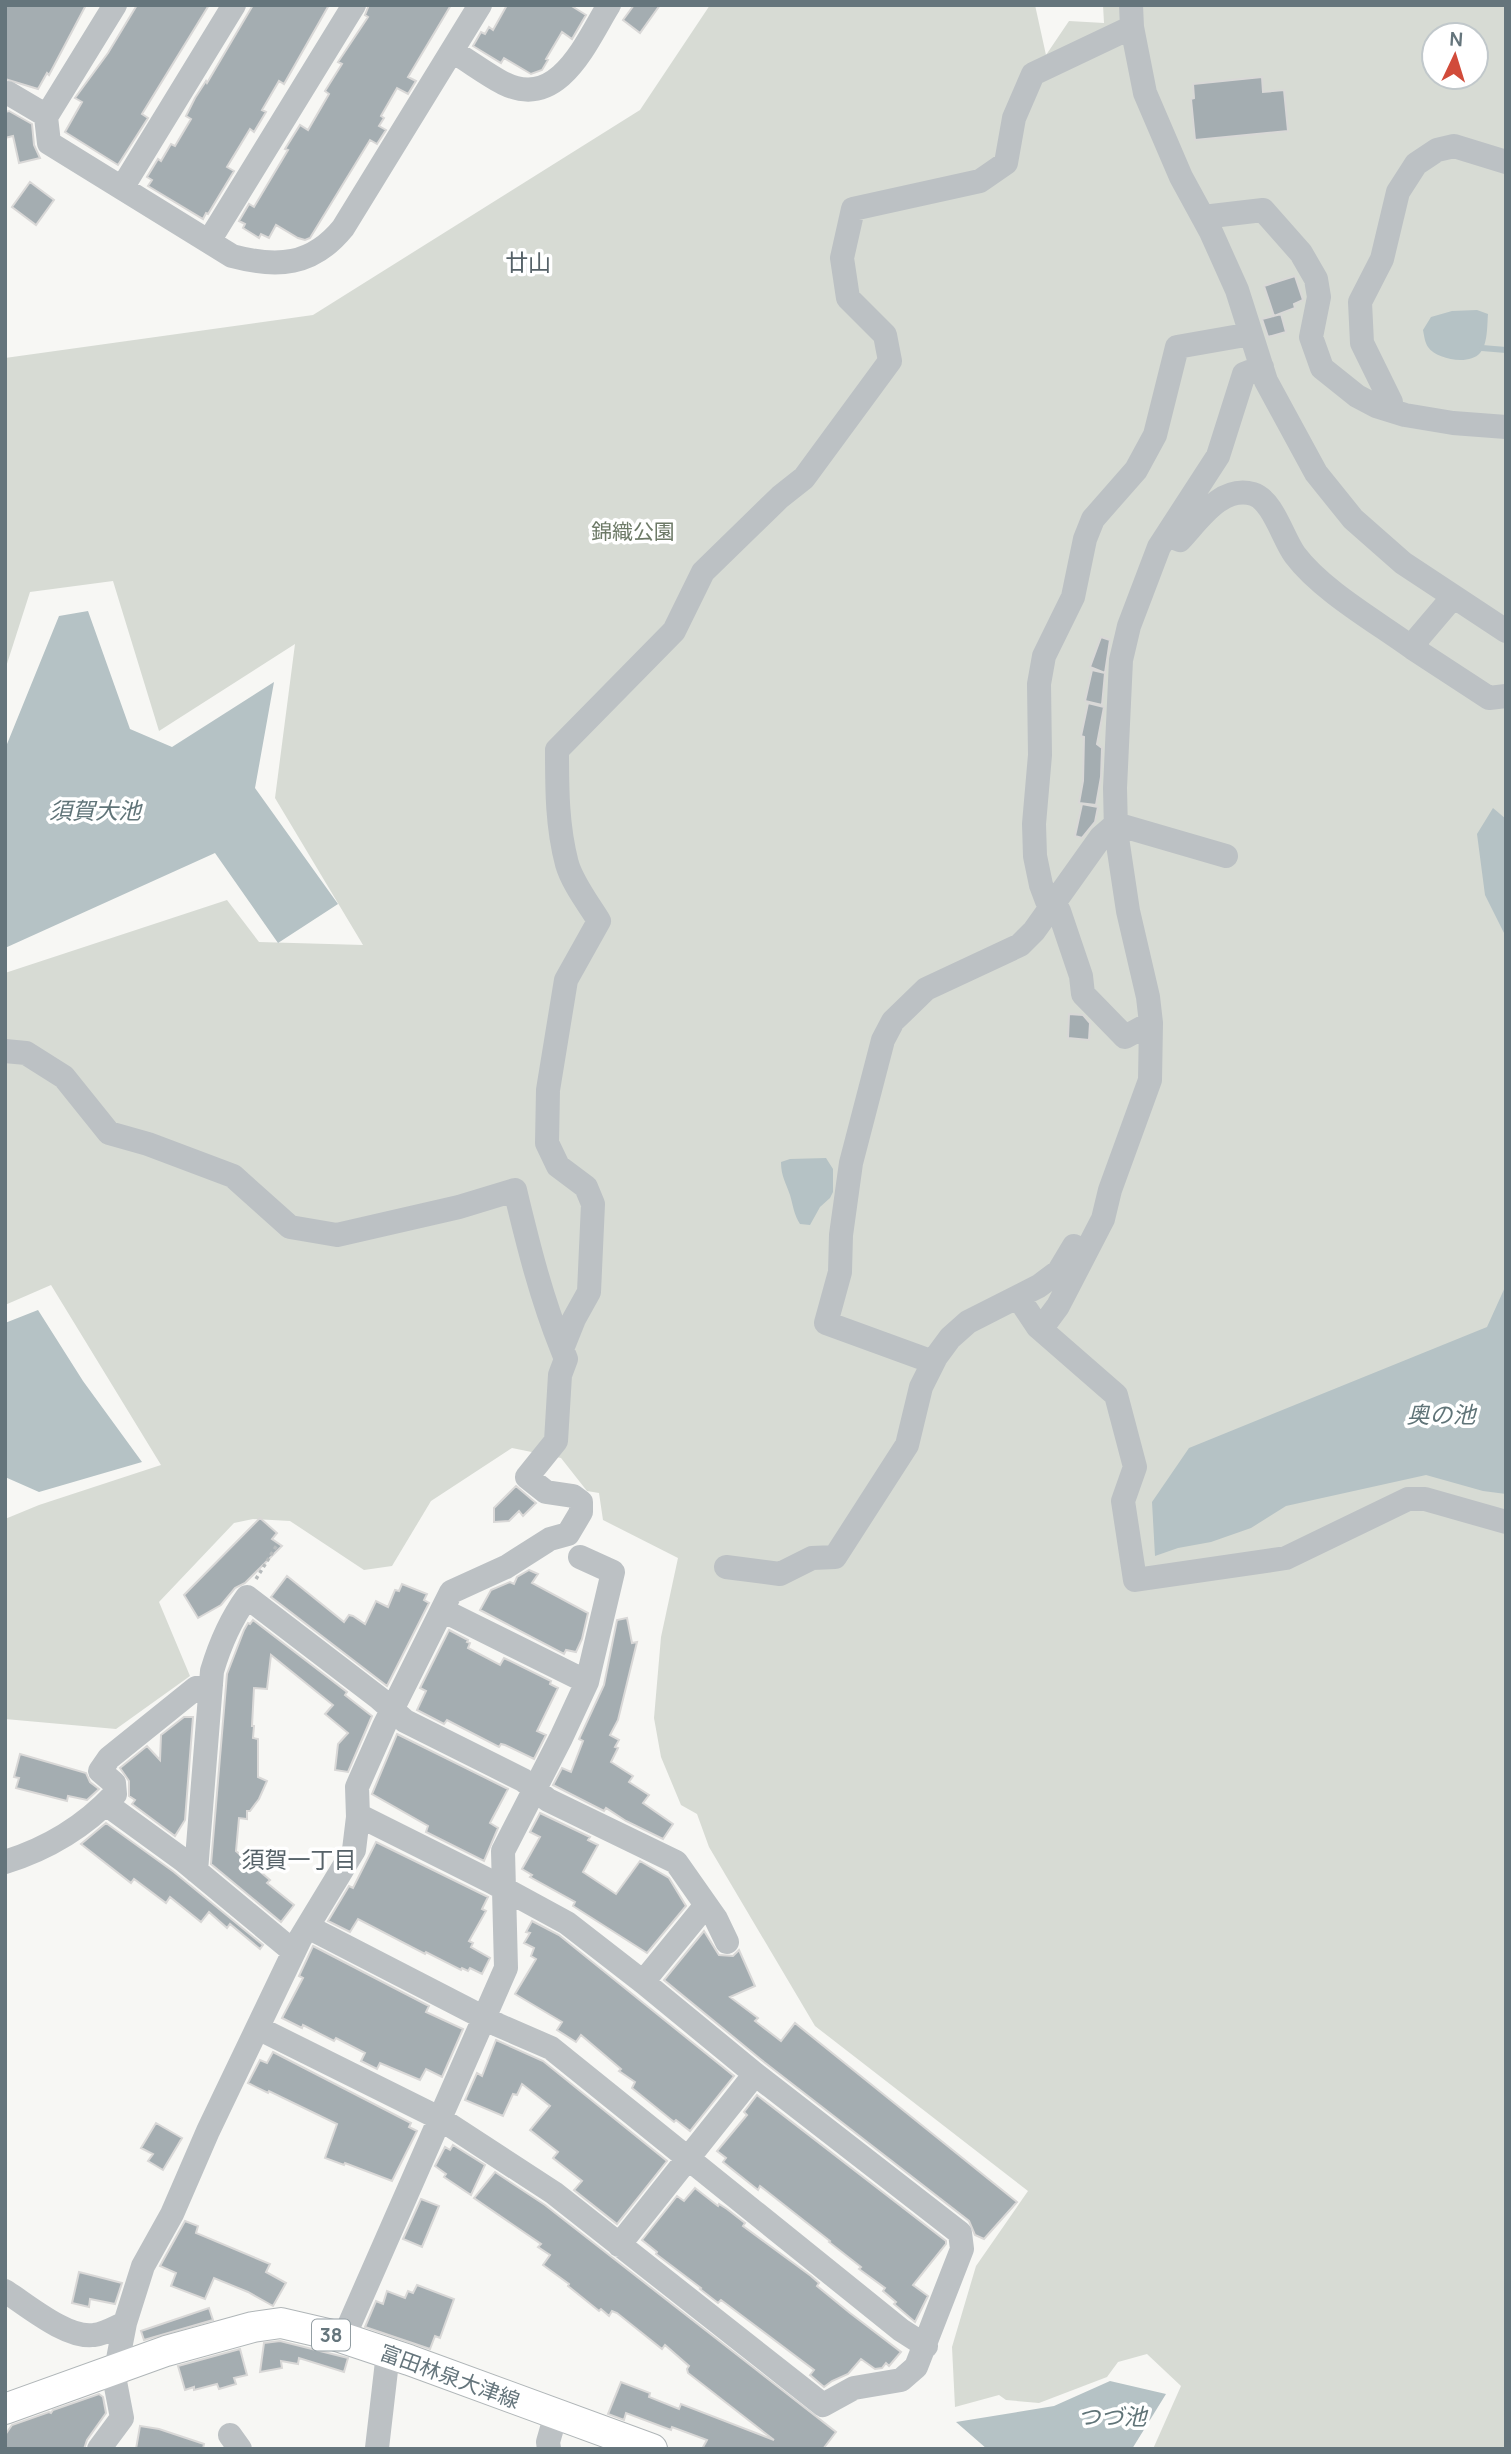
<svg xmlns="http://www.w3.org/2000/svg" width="1511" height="2454" font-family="Manrope,'Noto Sans JP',sans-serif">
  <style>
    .green { fill: #d7dbd4; fill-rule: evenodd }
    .water { fill: #b5c2c5 }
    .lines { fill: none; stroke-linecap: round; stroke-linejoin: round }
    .stream { stroke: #b5c2c5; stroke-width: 6 }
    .building { fill: #a4adb1; stroke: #d9d8d7; stroke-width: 2 }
    .major-casing { stroke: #b0b6b8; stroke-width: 32 }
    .path { stroke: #b7bbbc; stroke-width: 3.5; stroke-dasharray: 3.5 3.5; stroke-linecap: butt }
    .minor { stroke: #bcc1c4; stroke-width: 24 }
    .major { stroke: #fff; stroke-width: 30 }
    .labels { text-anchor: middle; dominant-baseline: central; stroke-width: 7; stroke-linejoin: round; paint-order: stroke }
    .shield { fill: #fff; stroke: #939ea3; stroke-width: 2 }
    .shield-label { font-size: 19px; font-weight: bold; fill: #65757c }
    .park-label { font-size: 21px; fill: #6d7a67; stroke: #fff }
    .street-label { font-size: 21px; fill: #65757c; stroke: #fff }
    .neighbourhood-label { font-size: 23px; fill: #566268; stroke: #fff }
    .water-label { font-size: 23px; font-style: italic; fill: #607478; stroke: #fff }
  </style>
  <rect width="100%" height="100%" fill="#f7f7f4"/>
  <path class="green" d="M710,5H1035L1046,55L1069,21L1104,23L1103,5H1506V2449H1153L1181,2386L1147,2354L1118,2362L1107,2377L1039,2403L1006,2400L999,2395L955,2407L952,2347L976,2266L1028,2191L815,2026L709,1847L697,1814L681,1805L661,1757L654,1718L661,1637L678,1558L603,1520L599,1493L587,1491L561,1458L512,1448L431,1501L392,1566L364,1570L290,1521L253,1519L234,1523L159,1602L190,1676L116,1729L5,1719V1519L39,1505L161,1465L51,1285L5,1305V973L227,900L259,942L363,945L275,798L295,644L159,731L113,581L30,592L5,670V358L313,315L640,110ZM1434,35H1476V77H1434Z"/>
  <path class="water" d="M1477,310L1488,314C1487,325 1488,344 1480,353C1469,366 1436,359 1428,347C1425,343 1424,335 1423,330L1431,317L1452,311Z
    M88,611L130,729L172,747L274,682L255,788L338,904L278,943L215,853L5,948V749L59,616Z
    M1493,808L1506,819V937L1485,895L1477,834Z
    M826,1158L833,1169V1192L830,1198L820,1207L810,1225L800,1224C794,1215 793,1205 790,1195C786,1183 781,1176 781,1162L790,1159Z
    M1506,1285V1494L1483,1491L1426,1475L1286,1506L1251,1528L1211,1542L1178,1548L1155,1556L1152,1502L1189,1448L1487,1327Z
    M38,1310L83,1381L142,1462L39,1492L5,1477V1323Z
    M1110,2381L1166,2394L1132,2449H987L956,2422L1054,2406Z"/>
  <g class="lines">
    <path class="stream" d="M1482,348L1506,350"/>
  </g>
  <path class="building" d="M5,5H86L49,75L47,73L38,89L5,79Z
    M137,5H209L142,114L148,118L118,165L65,132L82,102L75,98L108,53Z
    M253,5H329L284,84L279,81L262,110L266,112L254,132L250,129L227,167L234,171L208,214L206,213L203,219L148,186L152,180L147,177L158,159L161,161L171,144L175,146L191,119L186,116L195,98L206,81L207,83Z
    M369,5H451L408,77L416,81L408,94L397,88L381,116L384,118L379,126L386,130L377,144L370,140L310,238L305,240L298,238L276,225L269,238L261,234L259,238L243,228L245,224L239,221L249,204L254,207L288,150L285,149L300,125L308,130L329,94L325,91L342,64L338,62L368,17L365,15Z
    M507,5H570L586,15L572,39L562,32L546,59L548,60L542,70L531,74L504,58L501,63L473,46L481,32L485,34L489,27L493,30Z
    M634,5H660L640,33L623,20Z
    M1262,77L1263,92L1284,90L1288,131L1195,140L1191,99L1194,98L1193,84Z
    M9,111L32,124L34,145L40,158L19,163L13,136L5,138V112Z
    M30,182L54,200L36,225L12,207Z
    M1295,276L1303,300L1294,304L1295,308L1274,316L1264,286Z
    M1281,314L1286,332L1268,337L1262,319Z
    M1101,637L1110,640L1105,673L1090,667Z
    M1092,670L1105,673L1102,705L1085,701Z
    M1088,703L1104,707L1097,744L1102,748L1101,777L1096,805L1079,803L1083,781L1084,737L1081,736Z
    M1082,804L1098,807L1095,822L1082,838L1075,836Z
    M1069,1014L1083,1015L1090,1023L1089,1040L1068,1038Z
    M516,1486L536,1503L523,1516L519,1511L509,1521L494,1522V1508Z
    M260,1518L277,1533L272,1539L282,1546L245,1583L235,1588L221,1605L198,1618L184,1595Z
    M529,1570L538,1574L532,1583L588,1613L582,1639L576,1652L566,1650L564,1654L480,1610L491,1590L510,1582L514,1584L517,1577Z
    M287,1576L344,1622L349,1615L353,1616L365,1624L376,1601L388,1607L395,1590L399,1591L402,1584L427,1594L424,1600L429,1603L387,1686L271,1597Z
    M627,1618L632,1643L637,1642L618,1720L610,1735L619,1740L615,1747L618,1748L611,1762L633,1776L629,1782L649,1795L643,1803L673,1824L663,1839L626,1821L606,1808L604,1811L553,1785L562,1768L571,1772L583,1741L579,1739L604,1685L617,1620Z
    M253,1620L347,1692L345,1695L372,1716L348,1772L335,1770L338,1744L348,1733L325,1714L333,1705L271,1655L267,1689L254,1688L252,1726H254L253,1738L258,1739V1777L267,1781L259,1799L250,1811H247V1819L239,1818L236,1851L270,1880L267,1883L294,1905L281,1922L211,1864L227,1674L244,1630L248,1623L250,1624Z
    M449,1630L468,1640L467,1642L470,1643L468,1648L500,1665L504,1658L551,1681L550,1684L558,1688L537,1731L546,1735L534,1759L505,1745L501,1744L499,1747L447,1720L444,1724L417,1710L426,1691L420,1688Z
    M184,1717H193L185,1820L175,1836L132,1804L135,1800L129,1796V1781L120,1768L147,1746L160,1760L161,1735Z
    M397,1734L508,1789L490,1823L498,1828L484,1861L426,1832L428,1826L372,1794Z
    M20,1754L86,1773L90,1782L99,1789L87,1800L68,1796L67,1801L16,1788L19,1778L14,1777Z
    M540,1813L590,1837L588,1840L598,1845L583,1872L616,1894L640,1861L669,1878L686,1906L647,1953L573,1906L575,1902L530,1877L532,1875L522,1869L540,1837L530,1832Z
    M106,1823L174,1872L263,1945L260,1949L230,1924L227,1928L209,1912L201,1922L170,1897L166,1903L134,1879L131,1883L81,1844Z
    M376,1842L488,1897L482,1909L486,1911L469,1941L473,1943L471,1947L490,1958L482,1974L470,1968L468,1971L462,1968L461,1970L426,1952L425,1954L358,1919L350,1932L328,1921L349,1886L353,1888Z
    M532,1921L559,1935L734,2076L690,2131L676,2120L674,2122L632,2088L635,2082L619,2071L621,2069L581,2035L576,2042L557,2030L562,2022L515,1994L536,1959L531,1956L534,1948L524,1943L530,1933L526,1932Z
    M704,1931L719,1955L733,1956L739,1950L755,1986L730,1997L758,2018L755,2021L781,2041L795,2023L1017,2202L984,2239L975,2235L969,2221L764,2062L664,1980Z
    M313,1946L429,2006L426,2012L463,2029L442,2077L426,2069L420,2080L380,2063L377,2069L361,2061L365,2053L336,2038L334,2041L303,2025L302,2028L282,2018L303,1978L299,1976Z
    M496,2040L543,2061L667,2161L617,2224L574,2190L582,2181L553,2158L558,2152L530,2130L550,2106L522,2084L517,2095L513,2094L503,2116L465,2100L477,2073L482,2076Z
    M273,2052L411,2123L409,2127L417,2131L392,2181L345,2163L344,2165L325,2158L337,2124L269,2091L268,2093L248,2083L260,2060L267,2063Z
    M757,2095L946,2241V2244L913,2285L928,2296L915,2322L894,2304L896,2302L883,2291L885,2288L859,2269L861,2267L829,2242L830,2241L760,2186L758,2190L723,2162L726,2158L717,2151L747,2115L744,2112Z
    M156,2123L182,2138L163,2170L148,2161L153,2154L141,2148Z
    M453,2145L485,2165L471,2195L444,2177L446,2174L435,2166L445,2147L450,2150Z
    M495,2172L545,2205L836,2432L823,2449H702L707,2440L672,2427L671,2430L626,2413L624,2420L608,2414L621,2382L650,2393L649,2397L679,2409L681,2404L774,2440L688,2373L687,2369L689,2366L665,2345L662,2349L617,2313L612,2311L609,2316L601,2309L599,2311L568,2286L569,2284L543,2265L550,2255L538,2247L541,2244L474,2198Z
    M695,2188L718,2206L719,2204L727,2209L745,2223L743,2226L811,2276L819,2283L817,2286L850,2313L901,2352L889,2366L886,2363L882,2368L875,2369L861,2359L848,2374L832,2381L824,2387L810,2375L814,2370L721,2300L718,2303L700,2289L701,2288L656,2254L657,2252L642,2240L677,2196L684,2201Z
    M421,2199L439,2206L422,2247L403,2239Z
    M185,2221L198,2226L196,2233L270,2264L266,2272L286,2283L273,2306L248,2292L214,2278L205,2299L171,2286L176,2273L160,2266Z
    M79,2272L122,2283L115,2304L90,2299L89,2307L72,2303Z
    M417,2285L454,2299L440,2338L435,2336L430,2349L365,2327L376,2301L383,2304L387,2291L405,2298L408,2291L413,2293Z
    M209,2308L213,2320L144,2340L141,2331Z
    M280,2341L348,2358L344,2372L299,2358L298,2364L281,2361L282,2368L260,2372L264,2343Z
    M240,2349L247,2375L234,2378L236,2384L219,2389L217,2384L194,2390V2387L185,2390L178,2366Z
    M99,2394L103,2397L106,2413L87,2440L84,2449H5V2435L12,2425L49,2412L51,2413L53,2410Z
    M140,2426L159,2429L204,2444L203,2449H136Z"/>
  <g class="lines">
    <defs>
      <path id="major" d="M5,2409L166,2351L253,2327L281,2323L337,2336L409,2360L652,2449"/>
    </defs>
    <use href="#major" class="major-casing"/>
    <path class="path" d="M256,1579L277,1545"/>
    <path class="minor" d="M115,5L46,117L49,143L232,256C277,268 312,266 343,228L480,5
      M1131,5L1132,27L1145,93L1181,177L1211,232L1237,290L1266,381L1316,473L1353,519L1403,563L1506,631
      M452,51C469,61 486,74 503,83C559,111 586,42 609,5
      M5,94L8,93L47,116
      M122,188L234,5
      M1203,217L1263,210L1301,253L1316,279L1319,297L1311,337L1322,368L1357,396L1376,406L1405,415L1453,423L1506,427
      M209,241L354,5
      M1390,410L1391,402L1362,343L1360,302L1382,259L1398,192L1416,164L1437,150L1454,146L1506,162
      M1167,535L1180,540C1199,520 1221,485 1253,494C1273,500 1283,539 1295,555C1322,591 1377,622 1414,649
      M1453,597L1419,637L1414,649L1489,698L1506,696
      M1116,824L1226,856
      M1151,1023L1125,1037L1083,994L1081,976L1059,911L1047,901L1041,885L1035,856L1034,824L1040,755L1039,684L1044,656L1073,597L1085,539L1093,519L1136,470L1155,435L1177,347L1251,334
      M5,1051L26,1053L64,1077L109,1133L148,1144L233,1176L290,1227L337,1235L459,1207L515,1190C528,1244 541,1297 562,1349
      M1018,1297L1038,1327L1116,1395L1135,1467L1123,1501L1135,1580L1286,1558L1408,1499H1425L1506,1522
      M1041,1329L1058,1306L1103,1219L1110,1190L1150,1080L1151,1023L1148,997L1128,911L1116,831L1115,788L1121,660L1129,626L1159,547L1218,456L1244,374L1262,367
      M933,1362L826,1323L840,1272L841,1235L851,1163L883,1040L893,1021L926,989L1020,945L1034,931L1101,837L1116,824
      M726,1567L780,1574L812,1558L835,1557L907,1445L921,1387L936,1357L950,1338L968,1322L1039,1286L1059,1271L1074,1246
      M442,1610L587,1682
      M106,1804L183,1860L294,1952
      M5,1862C47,1849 85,1826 115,1794L114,1783L100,1771L109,1758L196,1688L211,1685
      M196,1871L212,1671C220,1644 231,1619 247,1597L379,1698L405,1721L523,1780L548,1800L676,1862L716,1919L727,1942
      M308,1927L498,2025L551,2048L901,2330L926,2346
      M643,1982L706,1905
      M258,2028L439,2118L554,2193L823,2405L854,2388L901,2380L916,2367L962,2249L960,2233L755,2074L643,1982L567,1923L490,1881L358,1815
      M619,2245L755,2074
      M5,2291C27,2305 67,2339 94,2335C104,2334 116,2327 125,2323
      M343,2339L506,1968L503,1851L561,1738L587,1682L613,1572L580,1557
      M119,2369L118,2359L125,2323L143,2266L172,2214L208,2131L300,1939L354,1850L358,1817L357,1787L384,1726L451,1592L506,1567L550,1539L568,1534L581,1512V1502L573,1496L546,1492L527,1477L556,1441L560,1375L566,1359L562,1349L574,1319L589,1292L593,1204L586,1187L558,1166L547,1143L548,1090L566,980L599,921C588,903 573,884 567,864C557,826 557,789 557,750L674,631L703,572L780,497L804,478L890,361L885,335L848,298L842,258L853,209L980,181L1006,163L1014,118L1033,74L1132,27
      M230,2435L240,2449
      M377,2448L388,2353
      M99,2449L122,2418L113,2371
      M549,2449L548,2442L556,2414"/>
    <use href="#major" class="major"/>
  </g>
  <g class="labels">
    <rect class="shield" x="312" y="2319.5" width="38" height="31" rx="5"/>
    <g class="shield-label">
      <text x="331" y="2335">38</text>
    </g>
    <g class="park-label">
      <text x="633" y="531">錦織公園</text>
    </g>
    <g class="street-label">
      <text transform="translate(450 2376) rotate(20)">富田林泉大津線</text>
    </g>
    <g class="neighbourhood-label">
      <text x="528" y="262">廿山</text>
      <text x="299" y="1859">須賀一丁目</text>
    </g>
    <g class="water-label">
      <text x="95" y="810">須賀大池</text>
      <text x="1441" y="1414">奥の池</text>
      <text x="1112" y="2416">つづ池</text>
    </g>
  </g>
  <rect width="1511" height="2454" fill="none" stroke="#65757c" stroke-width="14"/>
  <g transform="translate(1455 56) rotate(4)"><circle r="33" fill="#ffffff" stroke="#c1c8cb" stroke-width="2"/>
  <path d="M0-5L12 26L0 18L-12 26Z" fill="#d14b3a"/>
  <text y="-10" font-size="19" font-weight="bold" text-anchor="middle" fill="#65757c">N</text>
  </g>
</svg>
